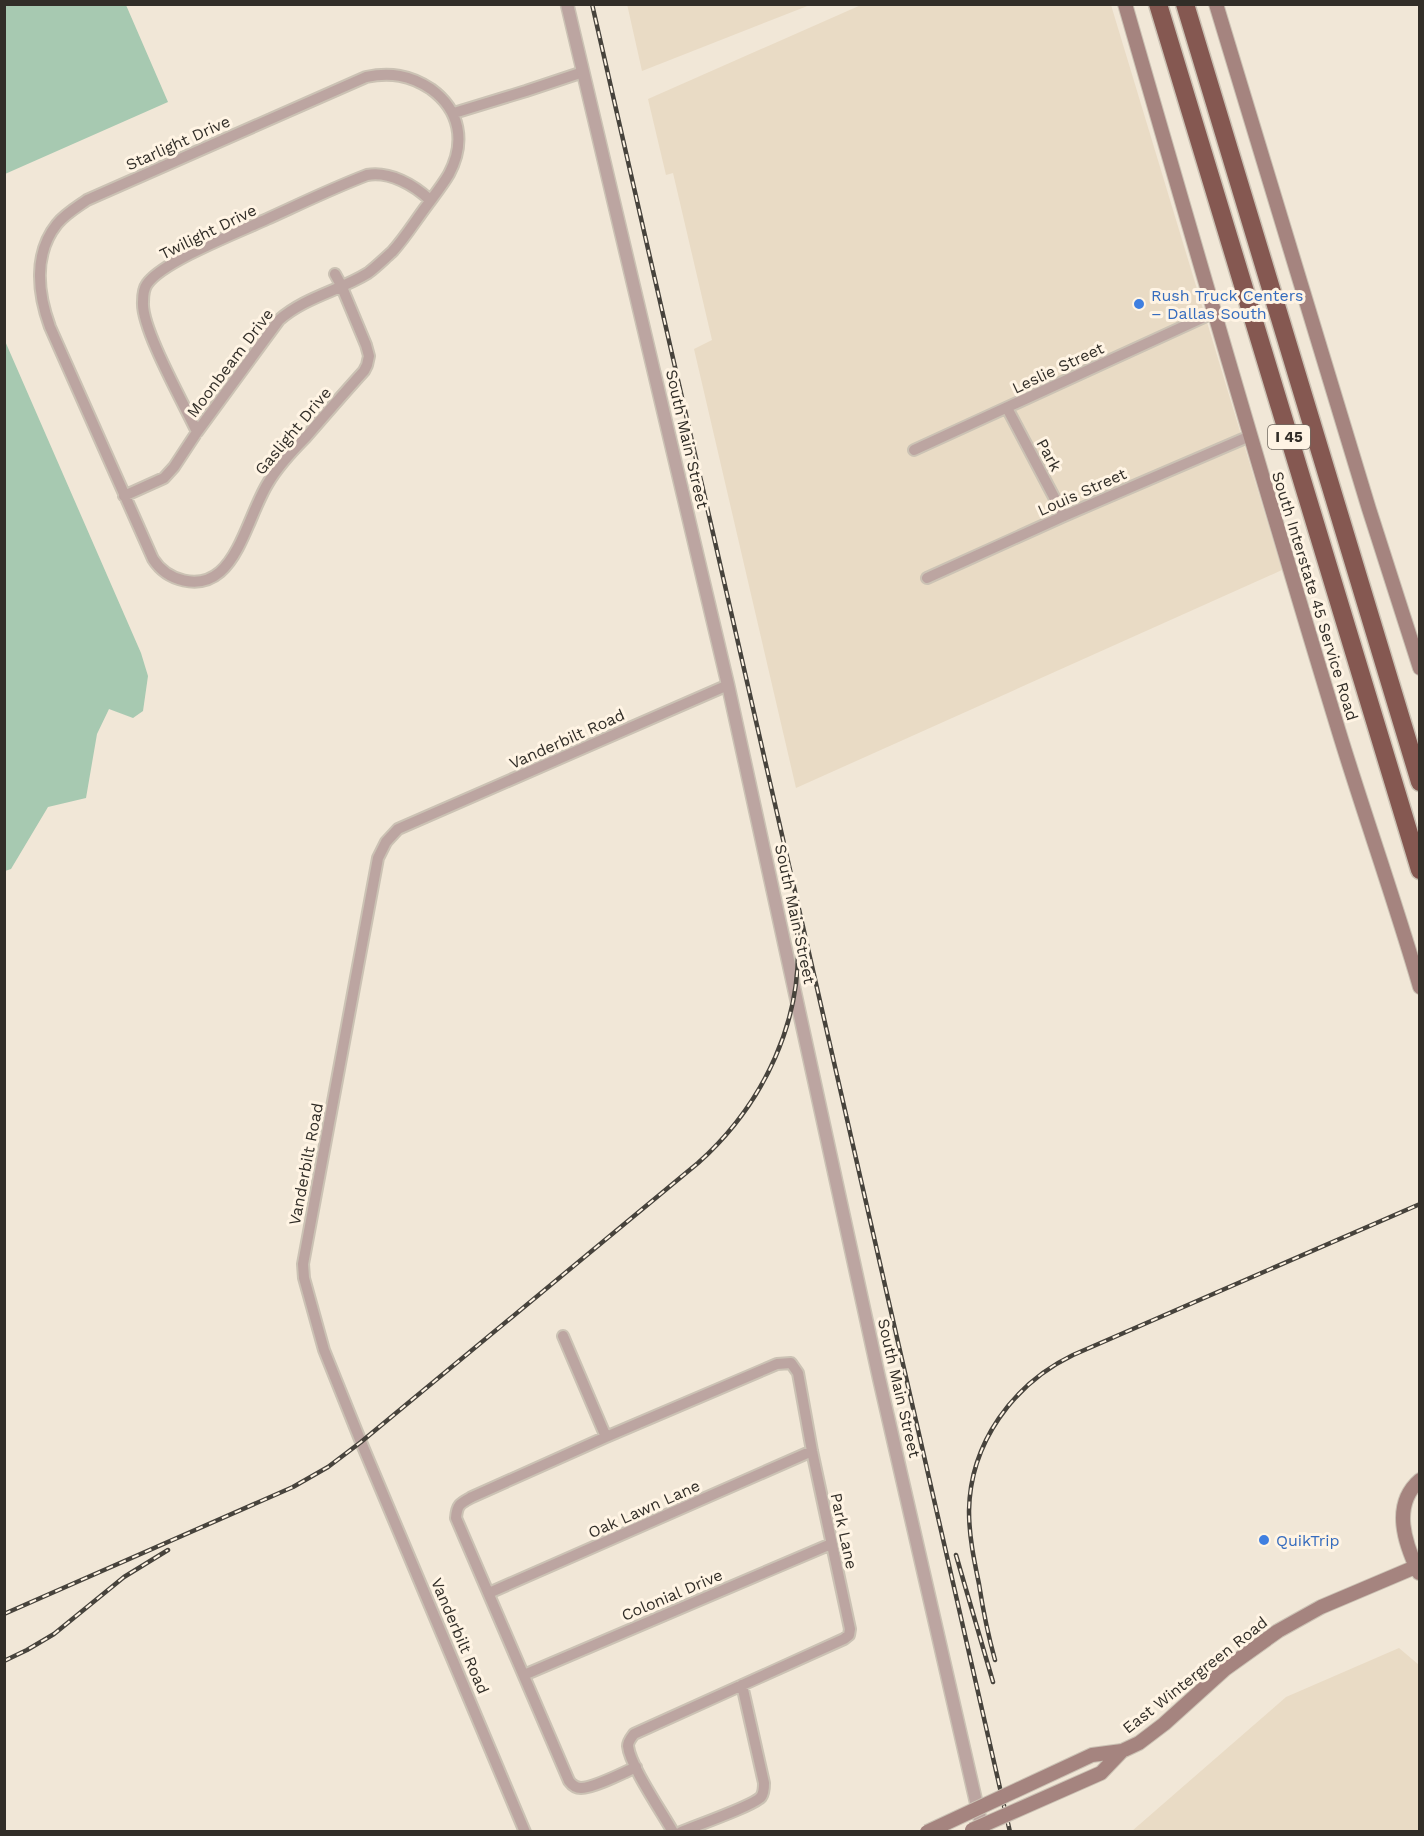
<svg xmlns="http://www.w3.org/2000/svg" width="1424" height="1836" font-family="'Work Sans',sans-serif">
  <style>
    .built { fill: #e9dbc5 }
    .green { fill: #a7c9b1 }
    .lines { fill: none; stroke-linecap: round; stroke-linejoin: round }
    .minor-casing { stroke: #cbc2b4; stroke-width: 14 }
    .tertiary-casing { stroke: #cbc2b4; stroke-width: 15 }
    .secondary-casing { stroke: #cbc2b4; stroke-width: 16 }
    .motorway-casing { stroke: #cbc2b4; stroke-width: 21 }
    .minor { stroke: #bca5a1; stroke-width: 10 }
    .tertiary { stroke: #bca5a1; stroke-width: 12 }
    .secondary { stroke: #a5847f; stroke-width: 14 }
    .motorway { stroke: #855851; stroke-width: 18 }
    .rail-casing { stroke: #47433c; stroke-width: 4.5 }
    .rail { stroke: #fff4e4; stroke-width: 2; stroke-dasharray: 7; stroke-linecap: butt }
    .secondary-bridge-casing { stroke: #cbc2b4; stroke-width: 16; stroke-linecap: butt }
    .secondary-bridge { stroke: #a5847f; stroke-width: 14 }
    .shop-dot { fill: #3f7fe0; stroke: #fff4e4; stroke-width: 2 }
    .labels { text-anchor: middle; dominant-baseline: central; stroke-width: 6; stroke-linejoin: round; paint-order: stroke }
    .shield { fill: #fff4e4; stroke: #706960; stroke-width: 1.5 }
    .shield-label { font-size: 15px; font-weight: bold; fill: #322e28 }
    .street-label { font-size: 16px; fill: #322e28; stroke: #fff4e4 }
    .shop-label { font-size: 16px; fill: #366cbe; stroke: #fff4e4; text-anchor: start }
  </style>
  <rect width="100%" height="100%" fill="#f1e7d7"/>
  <path class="built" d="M627,4H810V5L642,71Z
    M861,5H1111L1282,570L796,788L694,349L712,340L673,173L666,175L648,99Z
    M1399,1648L1419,1665V1831H1132L1286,1697Z"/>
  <path class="green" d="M5,4L126,5L168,102L5,174Z
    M5,341L141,653L148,676L143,711L133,718L109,709L97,734L86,798L48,807L11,869L5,871Z"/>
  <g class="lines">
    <defs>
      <path id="minor" d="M454,113L526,91L583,72
        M1007,408L1064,516
        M197,432C184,404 141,328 143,302C143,296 144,288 147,284C163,261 239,232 267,219C300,204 333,188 367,175C390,171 414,185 430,200
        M914,450L1213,313
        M124,496L164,478L174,467L197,432L279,320C305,297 339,291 368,273C376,267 384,259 392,252C404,239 414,223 425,208C433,197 442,186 449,174C466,142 460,110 431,89C410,75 390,72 366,77L87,200C77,207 65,214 57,224C33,254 38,294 50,327L153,559C167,581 199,590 220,572C242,553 252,509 268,483C278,466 292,451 306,437C325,415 344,393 364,371L367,365L369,356L366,345L341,285L335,274
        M927,578L1064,516L1250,436
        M563,1336L606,1437
        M489,1593L812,1451
        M524,1675L831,1544
        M636,1767C623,1773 594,1788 581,1788C575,1788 572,1785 569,1781L456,1518C457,1504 461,1503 472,1497L606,1437L777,1364L791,1363L798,1373L812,1451L850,1629L849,1635L844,1639L634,1734C631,1738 628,1741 628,1746C630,1766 662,1812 673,1832
        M525,1832L361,1442L324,1350L304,1278L303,1264L378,858L386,842L398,829L728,685
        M681,1832C695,1826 753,1806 761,1797C764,1793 764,1787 764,1783L742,1685"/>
      <path id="tertiary" d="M567,4L728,685L879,1378L983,1832"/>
      <path id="secondary" d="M1125,4C1195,247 1265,490 1339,732C1365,817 1395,901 1420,987
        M1216,4L1369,509L1420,668
        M1419,1573C1405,1544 1391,1505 1420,1480
        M1122,1751L1139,1743L1164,1724L1225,1669L1278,1631L1321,1607L1420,1565"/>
      <path id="motorway" d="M1158,4L1420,870
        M1185,4L1420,782"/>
    </defs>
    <use href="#minor" class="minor-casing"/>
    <use href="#tertiary" class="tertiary-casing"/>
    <use href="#secondary" class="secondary-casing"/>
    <use href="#motorway" class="motorway-casing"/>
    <use href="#minor" class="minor"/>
    <use href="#tertiary" class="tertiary"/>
    <use href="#secondary" class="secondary"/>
    <use href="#motorway" class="motorway"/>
    <defs>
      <path id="rail" d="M592,4L1010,1832
        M956,1555L993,1682
        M4,1614L293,1487L328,1467L361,1442L698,1163C764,1104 805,1018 797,929
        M995,1660C988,1635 983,1610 979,1584C974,1560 969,1536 969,1511C970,1443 1013,1384 1073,1355L1420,1204
        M4,1661L27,1650L54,1634L124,1577L168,1550"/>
    </defs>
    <use href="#rail" class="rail-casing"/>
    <use href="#rail" class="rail"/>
    <defs>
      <path id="secondary-bridge" d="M972,1830L1101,1773L1122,1751
        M927,1832L1092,1755L1122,1751"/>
    </defs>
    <use href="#secondary-bridge" class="secondary-bridge-casing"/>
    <use href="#secondary-bridge" class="secondary-bridge"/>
  </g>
  <g class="shop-dot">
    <circle cx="1139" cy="304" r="6"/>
    <circle cx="1264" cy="1540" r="6"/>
  </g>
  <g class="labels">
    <rect class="shield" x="1268" y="425" width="42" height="24" rx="4.5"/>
    <g class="shield-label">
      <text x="1289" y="437">I 45</text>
    </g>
    <g class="street-label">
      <text transform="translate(178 143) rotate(-24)">Starlight Drive</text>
      <text transform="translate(208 232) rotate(-26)">Twilight Drive</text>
      <text transform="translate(230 363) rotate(-53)">Moonbeam Drive</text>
      <text transform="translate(1058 368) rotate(-25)">Leslie Street</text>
      <text transform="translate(293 431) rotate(-50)">Gaslight Drive</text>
      <text transform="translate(687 439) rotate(77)">South Main Street</text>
      <text transform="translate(1049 455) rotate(62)">Park</text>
      <text transform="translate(1082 492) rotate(-24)">Louis Street</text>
      <text transform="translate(1315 596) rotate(73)">South Interstate 45 Service Road</text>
      <text transform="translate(567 739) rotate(-24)">Vanderbilt Road</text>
      <text transform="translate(795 914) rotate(78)">South Main Street</text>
      <text transform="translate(306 1164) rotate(-79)">Vanderbilt Road</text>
      <text transform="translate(899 1388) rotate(77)">South Main Street</text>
      <text transform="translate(644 1509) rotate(-24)">Oak Lawn Lane</text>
      <text transform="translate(844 1531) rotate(78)">Park Lane</text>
      <text transform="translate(672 1595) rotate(-23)">Colonial Drive</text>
      <text transform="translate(460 1636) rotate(67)">Vanderbilt Road</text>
      <text transform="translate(1195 1675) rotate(-38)">East Wintergreen Road</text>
    </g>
    <g class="shop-label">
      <text x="1151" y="295">Rush Truck Centers<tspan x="1151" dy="18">– Dallas South</tspan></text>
      <text x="1276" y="1540">QuikTrip</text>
    </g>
  </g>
  <rect width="1424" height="1836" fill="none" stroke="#322e28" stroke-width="12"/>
</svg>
